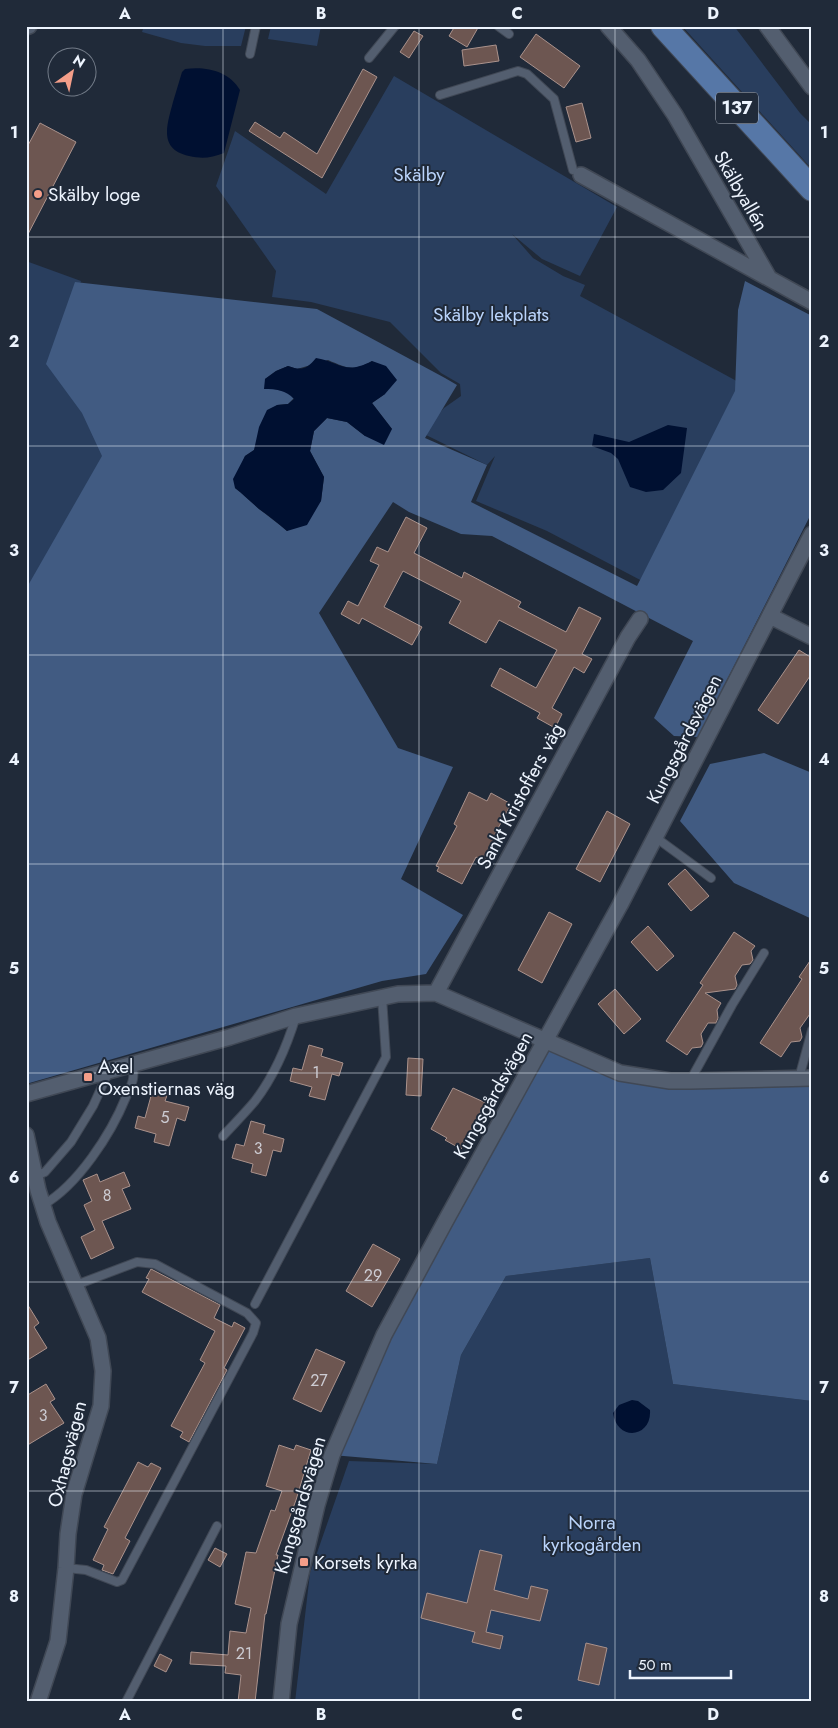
<svg xmlns="http://www.w3.org/2000/svg" width="838" height="1728" font-family="Jost,sans-serif">
  <style>
    .green { fill: #293e5e }
    .forest { fill: #415b82; fill-rule: evenodd }
    .water { fill: #001031 }
    .building { fill: #6d5651; stroke: #aa928c }
    .lines { fill: none; stroke-linecap: round; stroke-linejoin: round }
    .lane-casing { stroke: #404855; stroke-width: 10 }
    .street-casing { stroke: #404855; stroke-width: 18 }
    .primary-casing { stroke: #404855; stroke-width: 26 }
    .lane { stroke: #535e6f; stroke-width: 8 }
    .street { stroke: #535e6f; stroke-width: 15 }
    .primary { stroke: #5677a7; stroke-width: 24 }
    .grid { fill: none; stroke: #edf4fe; stroke-width: 1; stroke-opacity: 0.55 }
    .poi-dot { fill: #f49e89; stroke: #202a39; stroke-width: 2 }
    .labels { text-anchor: middle; dominant-baseline: central; stroke-width: 4; stroke-linejoin: round; paint-order: stroke }
    .number-label { font-size: 16px; fill: #cdccd3 }
    .shield { fill: #202a39; stroke: #b0b7c3; stroke-width: 1 }
    .shield-label { font-size: 18px; font-weight: bold; fill: #edf4fe }
    .park-label { font-size: 19px; fill: #bad4fb; stroke: #202a39 }
    .street-label { font-size: 19px; fill: #edf4fe; stroke: #202a39 }
    .poi-label { font-size: 19px; fill: #edf4fe; stroke: #202a39; text-anchor: start }
    .neatline { fill: none; stroke: #edf4fe; stroke-width: 2 }
    .grid-label { font-size: 16px; text-anchor: middle; font-weight: bold; fill: #edf4fe }
  </style>
  <rect width="100%" height="100%" fill="#202a39"/>
  <path class="green" d="M144,26H246L241,46H205L181,43L142,32Z
    M271,26H321L317,46L268,39Z
    M682,26H734L800,113L812,125V169Z
    M394,76L617,207L580,276L542,259L512,234L533,258L563,276L585,285L580,296L744,385L646,583L547,531L476,501L495,456L487,465L422,433L444,408L461,396L460,384L441,373L390,322L311,302L272,297L276,271L216,186L235,131L326,194Z
    M26,261L81,281L53,367L91,412L108,457L26,600Z
    M650,1258L673,1384L812,1401V1702H295L310,1573L349,1461L437,1464L461,1355L506,1276Z"/>
  <path class="forest" d="M745,281L812,316V512L698,737L674,736L654,718L693,641L492,536L461,534L409,512L393,502L319,613L398,748L453,767L401,879L463,915L426,974L382,981L26,1084V589L102,456L82,413L46,364L75,282L317,309L445,378L457,385L425,438L487,465L471,502L637,586L735,391L738,310ZM328,360C347,368 353,372 372,361L385,394L372,403L392,429L365,436L347,422L327,418L314,431L310,451L324,477L321,501L287,531C278,523 268,516 259,509C251,502 244,495 235,488L245,456L254,450L277,405L288,404L294,398L288,392L274,389L265,379L276,371L288,366L297,369Z
    M764,753L812,773V919L734,883L680,821L710,764Z
    M545,1042L620,1073L812,1078V1401L673,1384L650,1258L506,1276L461,1355L437,1464L332,1455L384,1335Z"/>
  <path class="water" d="M185,69C206,66 229,71 240,90L224,153C211,158 202,159 189,156C158,149 167,125 173,102C176,92 179,82 182,72Z
    M316,358C342,363 345,375 372,361L386,366L397,380L385,394L372,403L392,429L384,445L365,436L347,422L327,418L314,431L310,451L324,477L321,501L307,525L287,531C278,523 269,516 259,509C251,502 244,495 235,488L233,479L245,456L254,450L259,427L267,410L277,405L288,404L294,399C286,390 276,389 264,389L265,379L276,371L288,366C302,371 307,369 316,358Z
    M668,425L687,428L681,473L663,490L646,492L630,487L618,459L611,453L592,446L594,434L629,442Z
    M632,1400L638,1401L650,1410C652,1438 617,1442 613,1413L619,1405Z"/>
  <path class="building" d="M455,26H479L467,47L449,36Z
    M414,31L423,36L409,58L400,52Z
    M536,34L580,66L564,88L520,57Z
    M496,45L499,61L464,66L462,50Z
    M363,69L377,77L322,178L249,131L255,122L280,138L284,132L317,154Z
    M582,103L591,138L576,142L566,107Z
    M40,123L76,142L26,238V149Z
    M406,517L427,528L414,553L462,578L464,572L521,602L518,607L566,632L579,607L601,618L582,654L592,659L584,673L574,667L552,708L562,714L555,728L537,718L540,713L491,686L500,668L536,688L557,650L499,620L486,643L449,623L461,601L403,571L384,607L422,627L412,645L362,618L359,624L341,614L348,601L358,606L379,565L370,561L377,547L388,552Z
    M799,650L812,658V673L778,724L758,710Z
    M469,792L487,801L491,793L511,804L495,834L498,835L484,861L476,857L462,884L437,871L439,867L436,866L457,826L454,824Z
    M607,811L630,824L600,882L576,869Z
    M685,869L709,896L691,911L668,884Z
    M549,912L572,924L542,983L518,970Z
    M648,926L674,956L657,971L631,942Z
    M734,932L755,946L751,951L753,960L750,964L742,965L735,976L737,985L735,989L705,993L721,1003L717,1010L718,1018L716,1023H708L701,1034L703,1043L701,1047L692,1048L687,1055L666,1041L703,985L700,983Z
    M812,958V1011L800,1028L802,1037L800,1041L791,1042L781,1057L760,1043L802,979L799,977Z
    M615,989L641,1019L624,1034L598,1004Z
    M309,1045L323,1049L321,1056L343,1063L339,1076L332,1074L325,1100L309,1096L312,1087L290,1081L293,1068L302,1070Z
    M408,1058L423,1059L421,1096L406,1095Z
    M154,1085L169,1090L165,1101L189,1107L185,1121L177,1118L169,1146L154,1142L156,1134L135,1128L138,1116L145,1118Z
    M453,1088L486,1103L461,1149L445,1140L447,1138L431,1129Z
    M251,1121L265,1125L263,1133L284,1139L281,1152L273,1150L266,1176L251,1172L253,1164L232,1158L236,1144L244,1146Z
    M124,1172L130,1186L122,1189L131,1209L102,1221L114,1248L91,1259L81,1237L95,1230L84,1205L92,1201L83,1180L97,1174L100,1182Z
    M373,1244L400,1259L372,1307L346,1291Z
    M151,1269L220,1305L214,1318L232,1327L234,1322L245,1328L224,1368L227,1370L189,1442L180,1437L183,1432L171,1426L205,1363L200,1360L215,1331L142,1292L149,1279L146,1278Z
    M26,1302L39,1323L34,1327L47,1348L26,1361Z
    M316,1349L345,1362L321,1412L293,1399Z
    M46,1384L55,1399L50,1402L64,1423L26,1446V1396Z
    M279,1445L294,1450L296,1445L311,1450L296,1500L276,1555H278L266,1614H265L255,1702H238L241,1675L225,1673L226,1666L190,1664L191,1652L228,1655L230,1631L246,1633L251,1608L235,1604L246,1552L256,1553L271,1510L275,1511L282,1491L266,1486Z
    M138,1462L148,1467L151,1463L161,1468L125,1538L130,1541L113,1574L102,1570L104,1565L93,1560L108,1529L104,1527Z
    M215,1548L227,1554L220,1567L208,1560Z
    M480,1550L502,1555L494,1590L528,1599L531,1586L548,1590L540,1621L491,1610L486,1632L503,1636L500,1649L472,1642L475,1632L421,1618L427,1593L467,1603Z
    M586,1643L607,1648L599,1685L578,1680Z
    M160,1654L172,1660L166,1672L154,1666Z"/>
  <g class="lines">
    <defs>
      <path id="lane" d="M498,26L509,34
        M250,54L256,26
        M369,58L395,26
        M440,95L518,71L527,74L554,99L573,170
        M655,837L711,878
        M799,1078L812,1030
        M690,1081L732,1005L764,953
        M223,1136C234,1124 245,1113 255,1101C274,1076 287,1046 296,1016
        M35,1176L45,1172L71,1142L93,1106L109,1071
        M43,1205C78,1185 111,1134 126,1097C128,1092 132,1085 133,1079C134,1075 133,1069 133,1064
        M255,1304L386,1057L382,997
        M66,1568L86,1570L117,1582L122,1580L253,1333L256,1323L247,1313L155,1264L137,1262L76,1285
        M126,1702L217,1526"/>
      <path id="street" d="M608,26L638,60L675,115L769,278
        M767,26L812,87
        M26,27L29,26
        M581,175L812,302
        M770,616L812,637
        M436,993L628,637L640,619
        M26,1094L230,1037L296,1016L398,994L436,993L620,1073L670,1081H690L812,1078
        M26,1135L38,1190L48,1222L98,1338L103,1371L101,1406L74,1494L68,1534L66,1568L58,1641L38,1702
        M281,1702L289,1624L317,1505L332,1455L384,1335L445,1222L620,905L812,534"/>
      <path id="primary" d="M663,26L812,189"/>
    </defs>
    <use href="#lane" class="lane-casing"/>
    <use href="#street" class="street-casing"/>
    <use href="#primary" class="primary-casing"/>
    <use href="#lane" class="lane"/>
    <use href="#street" class="street"/>
    <use href="#primary" class="primary"/>
  </g>
  <path class="grid" d="M223,26V1702M419,26V1702M615,26V1702M26,237H812M26,446H812M26,655H812M26,864H812M26,1073H812M26,1282H812M26,1491H812"/>
  <g class="poi-dot">
    <circle cx="38" cy="194" r="5"/>
    <rect x="83" y="1072" width="10" height="10" rx="2.5"/>
    <rect x="299" y="1557" width="10" height="10" rx="2.5"/>
  </g>
  <g class="labels">
    <g class="number-label">
      <text x="316" y="1072">1</text>
      <text x="165" y="1117">5</text>
      <text x="258" y="1148">3</text>
      <text x="107" y="1195">8</text>
      <text x="373" y="1275">29</text>
      <text x="319" y="1380">27</text>
      <text x="43" y="1415">3</text>
      <text x="244" y="1653">21</text>
    </g>
    <rect class="shield" x="716" y="92.5" width="42" height="31" rx="4"/>
    <g class="shield-label">
      <text x="737" y="108">137</text>
    </g>
    <g class="park-label">
      <text x="419" y="174">Skälby</text>
      <text x="491" y="314">Skälby lekplats</text>
      <text x="592" y="1522">Norra<tspan x="592" dy="22">kyrkogården</tspan></text>
    </g>
    <g class="street-label">
      <text transform="translate(741 191) rotate(60)">Skälbyallén</text>
      <text transform="translate(684 739) rotate(-63)">Kungsgårdsvägen</text>
      <text transform="translate(520 796) rotate(-62)">Sankt Kristoffers väg</text>
      <text transform="translate(493 1095) rotate(-61)">Kungsgårdsvägen</text>
      <text transform="translate(67 1454) rotate(-76)">Oxhagsvägen</text>
      <text transform="translate(300 1505) rotate(-74)">Kungsgårdsvägen</text>
    </g>
    <g class="poi-label">
      <text x="48" y="194">Skälby loge</text>
      <text x="98" y="1066">Axel<tspan x="98" dy="22">Oxenstiernas väg</tspan></text>
      <text x="314" y="1562">Korsets kyrka</text>
    </g>
  </g>
  <rect width="838" height="1728" fill="none" stroke="#202a39" stroke-width="55"/>
  <g transform="translate(72 72) rotate(33)"><circle r="24" fill="#202a39" stroke="#727b88"/>
  <path d="M0-4L9 19L0 12L-9 19Z" fill="#f49e89"/>
  <text y="-8" font-size="14" font-weight="bold" text-anchor="middle" fill="#edf4fe">N</text>
  </g>
  <path d="M630 1670v8h101v-8" fill="none" stroke="#edf4fe" stroke-width="2.5"/>
  <text x="638" y="1670" font-size="15" fill="#edf4fe" stroke="#202a39" stroke-width="4" paint-order="stroke">50 m</text>
  <rect x="28" y="28" width="782" height="1672" class="neatline"/>
  <g class="grid-label">
    <text x="125" y="19">A</text>
    <text x="321" y="19">B</text>
    <text x="517" y="19">C</text>
    <text x="713" y="19">D</text>
    <text x="14" y="138">1</text>
    <text x="824" y="138">1</text>
    <text x="14" y="347">2</text>
    <text x="824" y="347">2</text>
    <text x="14" y="556">3</text>
    <text x="824" y="556">3</text>
    <text x="14" y="765">4</text>
    <text x="824" y="765">4</text>
    <text x="14" y="974">5</text>
    <text x="824" y="974">5</text>
    <text x="14" y="1183">6</text>
    <text x="824" y="1183">6</text>
    <text x="14" y="1393">7</text>
    <text x="824" y="1393">7</text>
    <text x="14" y="1602">8</text>
    <text x="824" y="1602">8</text>
    <text x="125" y="1720">A</text>
    <text x="321" y="1720">B</text>
    <text x="517" y="1720">C</text>
    <text x="713" y="1720">D</text>
  </g>
</svg>
